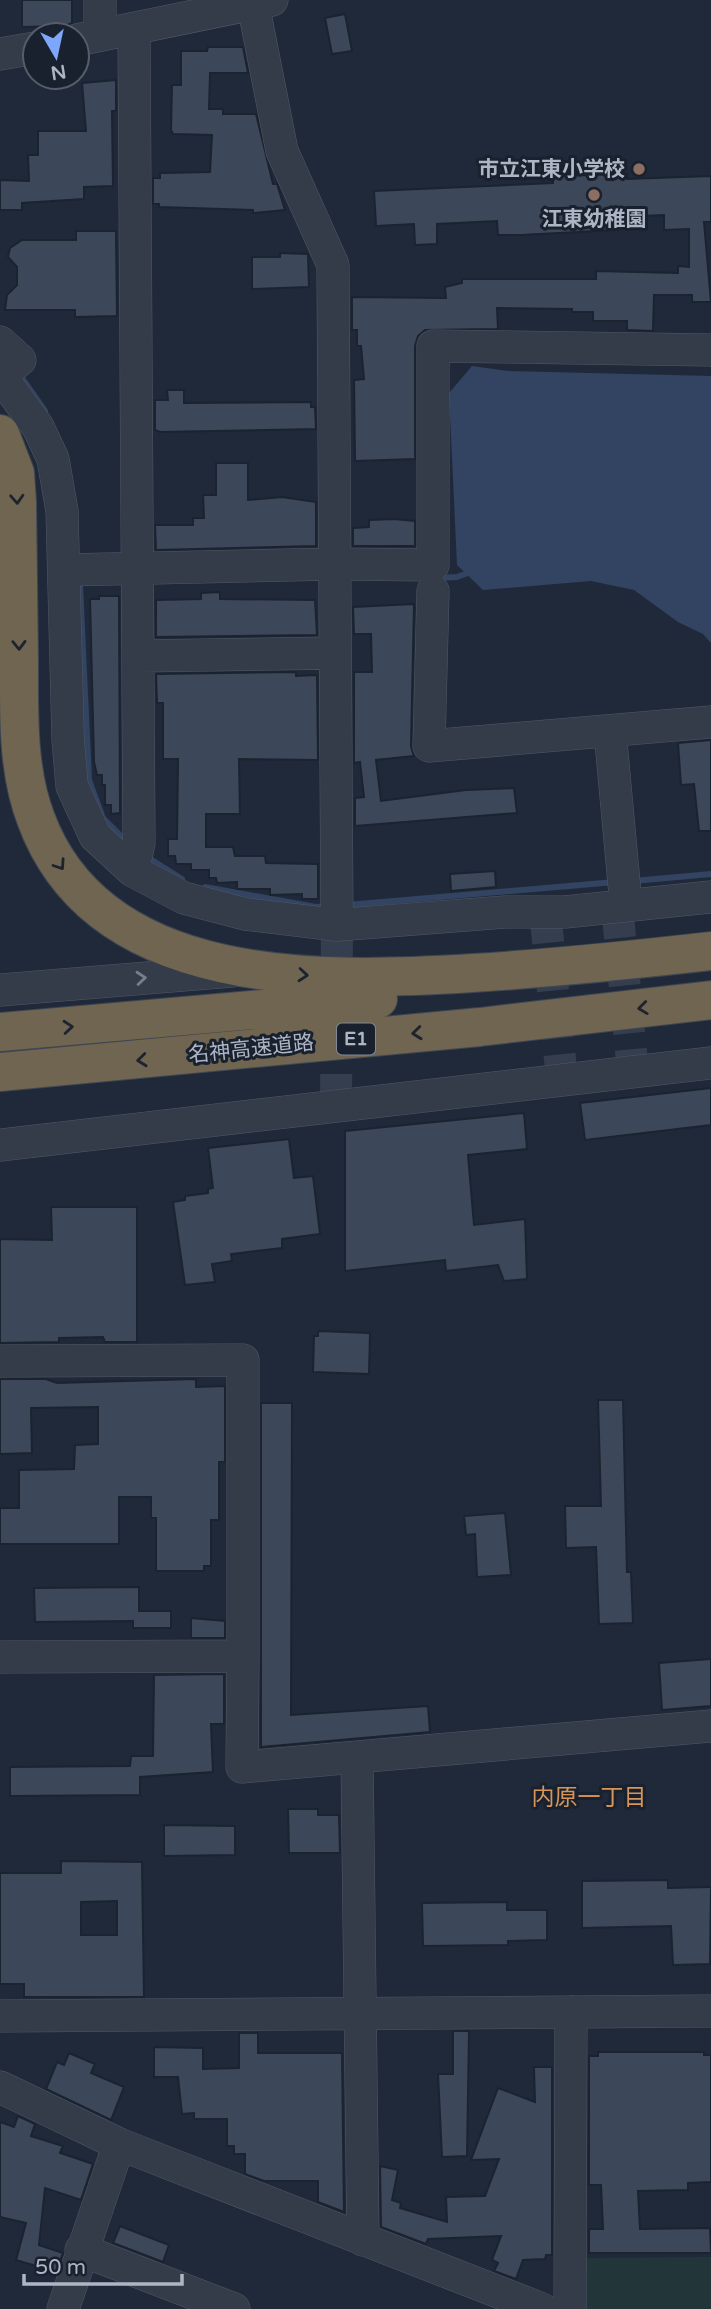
<svg xmlns="http://www.w3.org/2000/svg" width="711" height="2309" font-family="'Varela Round','Noto Sans JP',sans-serif">
  <style>
    .green { fill: #22363a }
    .water { fill: #324462 }
    .lines { fill: none; stroke-linecap: round; stroke-linejoin: round }
    .stream { stroke: #324462; stroke-width: 6 }
    .building { fill: #3c4759; stroke: #1b2330; stroke-width: 2; fill-rule: evenodd }
    .minor-tunnel { stroke: #353e4e; stroke-width: 32; stroke-dasharray: 32 16; stroke-linecap: butt }
    .minor-casing { stroke: #515967; stroke-width: 33 }
    .highway-casing { stroke: #3e4654; stroke-width: 40 }
    .minor { stroke: #343b49; stroke-width: 32 }
    .highway { stroke: #706550; stroke-width: 38 }
    .oneway { stroke: #1d2430 }
    .oneway2 { stroke: #777f8e }
    .education-dot { fill: #8d6e63; stroke: #19212e; stroke-width: 2.5 }
    .labels { text-anchor: middle; dominant-baseline: central; stroke-width: 6; stroke-linejoin: round; paint-order: stroke }
    .shield { fill: #19212e; stroke: #818998; stroke-width: 2 }
    .shield-label { font-size: 19px; font-weight: bold; fill: #aeb6c6 }
    .poi-label { font-size: 21px; font-weight: bold; fill: #aeb6c6; stroke: #19212e; text-anchor: end }
    .street-label { font-size: 21px; fill: #aeb6c6; stroke: #19212e }
    .neighbourhood-label { font-size: 23px; fill: #d79658; stroke: #19212e }
  </style>
  <rect width="100%" height="100%" fill="#202939"/>
  <path class="green" d="M711,2257V2309H583L585,2258Z"/>
  <path class="water" d="M472,366L508,371L711,376V643L703,634L678,622L634,590L591,581L483,590L457,565L449,393Z"/>
  <g class="lines">
    <path class="stream" d="M22,378L45,411
      M436,578L457,577L476,570
      M80,585L89,780L103,818L127,842
      M147,857L182,879
      M633,881L711,874
      M205,887L316,907L329,906
      M347,905L615,882"/>
  </g>
  <path class="building" d="M22,0H72V23L65,26L22,27Z
    M345,14L352,51L332,54L325,18Z
    M208,47H243L248,73H210L209,109H223V114H256L273,184H277L285,210L253,213V210L159,207V204H153V178H160V173L210,172L212,135L173,134L171,130L172,85H181V51H207Z
    M116,80V111H112L113,186L84,187V199L22,203V210H0V180L29,181L28,155H38V131H86L82,83Z
    M627,174V179L711,176V222H704L711,302H692V295H654L653,331L627,330V321H593V312H572V309L497,308L498,329L425,330L418,336L415,346V459L355,461L354,380L364,379L361,346H357V330H352V297L446,298L445,287L462,283V279H596V271L678,273V266L689,267V229L664,230V215L615,217V230L521,235H498L497,221L437,224V244L415,245L414,224L376,226L374,191L553,183V176Z
    M76,231H116L117,316L75,317V310H5L7,295L17,285V267L8,257L10,248L22,240H76Z
    M280,253L308,254L309,287L252,289V257H280Z
    M167,390H184V403L311,402V407H315L316,429L160,432L155,430V400H168Z
    M216,463H248V500L282,497L316,502V546L156,550L155,525H193V518H204L203,495H216Z
    M394,519L415,521V546H353V528L369,527V520Z
    M220,592V599L315,600L317,635L156,637V600L201,599V593Z
    M99,596H119L120,813L111,814V805H105V785H102V775H97L94,762L90,599H99Z
    M414,604L411,746L414,756L376,760L381,801L466,790L514,788L517,813L355,826V798L364,797L360,762L354,763V672H372L371,634H354L353,607Z
    M296,672V676L317,675L318,760L239,759L240,814H206V847H233L235,856H265L266,863L318,864V899H302V894L270,895V889H237V882L217,883L216,878H209V870H191V864H176L175,856H168V839H177L178,759H163V703H157L156,674Z
    M711,740V831H699L694,784L681,785L678,743Z
    M495,871L496,887L451,891L450,874Z
    M711,1088V1125L585,1140L580,1103Z
    M524,1113L527,1149L468,1155L474,1225L525,1219L527,1279L504,1281L498,1265L446,1271L445,1260L345,1271V1131Z
    M289,1139L294,1178L313,1176L320,1234L282,1239V1248L231,1254L232,1261L212,1264L215,1282L185,1285L173,1202L185,1200V1196L208,1193V1189L213,1188L208,1148Z
    M51,1207H137V1342H105L103,1337L59,1338V1342L0,1343V1239L52,1240Z
    M318,1331L370,1333L369,1374L313,1372L314,1336H318Z
    M0,1379H46L57,1383L196,1379V1387L225,1386V1462H219V1520H211V1566H204V1571H156V1518H151V1497H119V1544H0V1508H19V1470L74,1469L75,1445L98,1444V1407L31,1408L32,1453L0,1454Z
    M598,1400H623L627,1572H631L633,1623L599,1624L596,1547L566,1548L565,1506H601Z
    M261,1403H292L291,1715L428,1706L430,1732L261,1747Z
    M505,1513L511,1575L477,1577L475,1534L466,1535L464,1516Z
    M139,1587V1611H171V1628H133V1621L35,1622L34,1588Z
    M191,1618L225,1621V1638H191Z
    M711,1659V1706L662,1710L659,1663Z
    M224,1674V1724H211L213,1772L140,1777V1795L10,1796V1767L130,1766L131,1756H153L154,1675Z
    M288,1809H318V1815H339L340,1853H289Z
    M164,1825L235,1826V1855L164,1856Z
    M61,1861L142,1862L144,1997H24V1984H0V1873H61ZM117,1901V1935H81V1902Z
    M668,1880V1888L711,1887L710,1964L673,1965L671,1926L582,1928V1881Z
    M507,1902V1910H547V1940L508,1941V1945L423,1946L422,1903Z
    M453,2031H469L467,2156L442,2157L438,2074H453Z
    M239,2033H258V2053H342L344,2212L318,2202V2181H264L245,2174V2154H234V2146H227V2119H194V2113L182,2114L178,2077H154V2047L203,2048V2069L239,2068Z
    M598,2052H704V2055H711V2182L688,2183V2190L638,2191L640,2229L710,2228L711,2253H589V2229H603L601,2185H589V2056H598Z
    M69,2053L95,2064L91,2073L124,2087L111,2120L46,2089L57,2062L64,2065Z
    M534,2067H552V2255H546L545,2259L523,2260L516,2279L494,2271L498,2263L492,2260L501,2236L428,2239L426,2244L381,2227L380,2166L398,2170L392,2200L401,2203L400,2208L447,2222L446,2197L485,2196L499,2159L471,2160L498,2088L535,2102Z
    M18,2116L35,2124L31,2136L63,2146L60,2153L93,2164L81,2200L45,2188L39,2245L63,2253L56,2272L16,2260L26,2223L0,2217V2122L14,2127Z
    M120,2226L169,2245L163,2262L113,2243Z"/>
  <g class="lines">
    <path class="minor-tunnel" d="M617,906L633,1072
      M545,911L562,1079
      M336,1106L337,925"/>
    <defs>
      <path id="minor" d="M100,0V35
        M253,4L282,151L333,265L337,925
        M77,40L272,0
        M0,54L35,48
        M0,342L20,360L1,376
        M0,375L38,427L53,459L62,511L68,740L72,786L95,836L133,871L184,898L245,914L337,925L505,912H565L711,897
        M64,570L335,564L433,565V346L711,350
        M433,591L429,746L711,722
        M138,656L335,653
        M610,731L626,905
        M133,871L139,843L134,29
        M0,990L232,971
        M0,1145L711,1063
        M0,1361L243,1360V1656L0,1657
        M243,1656L242,1767L711,1726
        M357,1757L363,2240
        M0,2016L711,2011
        M0,2087L119,2144L542,2309
        M81,2250L234,2309
        M63,2309L119,2144
        M570,2309L571,2012"/>
      <path id="highway" d="M0,434L15,473L17,502C18,555 18,608 19,661C19,713 17,770 36,819C99,990 324,982 473,973C553,968 632,960 711,951
        M0,1032L378,999
        M0,1072L480,1027L711,1000"/>
    </defs>
    <use href="#minor" class="minor-casing"/>
    <use href="#highway" class="highway-casing"/>
    <use href="#minor" class="minor"/>
    <use href="#highway" class="highway"/>
  </g>
  <defs><path id="oneway-chevron" d="M-2-3.5L2.5 0L-2 3.5" fill="none" stroke-width="1.6" stroke-linecap="round" stroke-linejoin="round" transform="scale(1.75)"/></defs>
  <g class="oneway">
    <use href="#oneway-chevron" transform="translate(17 499) rotate(87)"/>
    <use href="#oneway-chevron" transform="translate(19 645) rotate(89)"/>
    <use href="#oneway-chevron" transform="translate(60 865) rotate(56)"/>
    <use href="#oneway-chevron" transform="translate(303 975) rotate(5)"/>
    <use href="#oneway-chevron" transform="translate(643 1008) rotate(173)"/>
    <use href="#oneway-chevron" transform="translate(68 1027) rotate(-5)"/>
    <use href="#oneway-chevron" transform="translate(417 1033) rotate(174)"/>
    <use href="#oneway-chevron" transform="translate(142 1060) rotate(174)"/>
  </g>
  <use class="oneway2" href="#oneway-chevron" transform="translate(141 978) rotate(-5)"/>
  <g class="education-dot">
    <circle cx="639" cy="169" r="7"/>
    <circle cx="594" cy="195" r="7"/>
  </g>
  <g class="labels">
    <rect class="shield" x="337" y="1023.5" width="38" height="31" rx="5"/>
    <g class="shield-label">
      <text x="356" y="1039">E1</text>
    </g>
    <g class="poi-label">
      <text x="625" y="169">市立江東小学校</text>
      <text x="594" y="219" text-anchor="middle">江東幼稚園</text>
    </g>
    <g class="street-label">
      <text transform="translate(251 1049) rotate(-6)">名神高速道路</text>
    </g>
    <g class="neighbourhood-label">
      <text x="589" y="1798">内原一丁目</text>
    </g>
  </g>
  <g transform="translate(56 56) rotate(171)"><circle r="33" fill="#19212e" stroke="#555d6b" stroke-width="2"/>
  <path d="M0-5L12 26L0 18L-12 26Z" fill="#7ea7fb"/>
  <text y="-10" font-size="19" font-weight="bold" text-anchor="middle" fill="#aeb6c6">N</text>
  </g>
  <path d="M24 2274v10h158v-10" fill="none" stroke="#aeb6c6" stroke-width="3.5"/>
  <text x="35" y="2274" font-size="21" fill="#aeb6c6" stroke="#19212e" stroke-width="5" paint-order="stroke">50 m</text>
</svg>
